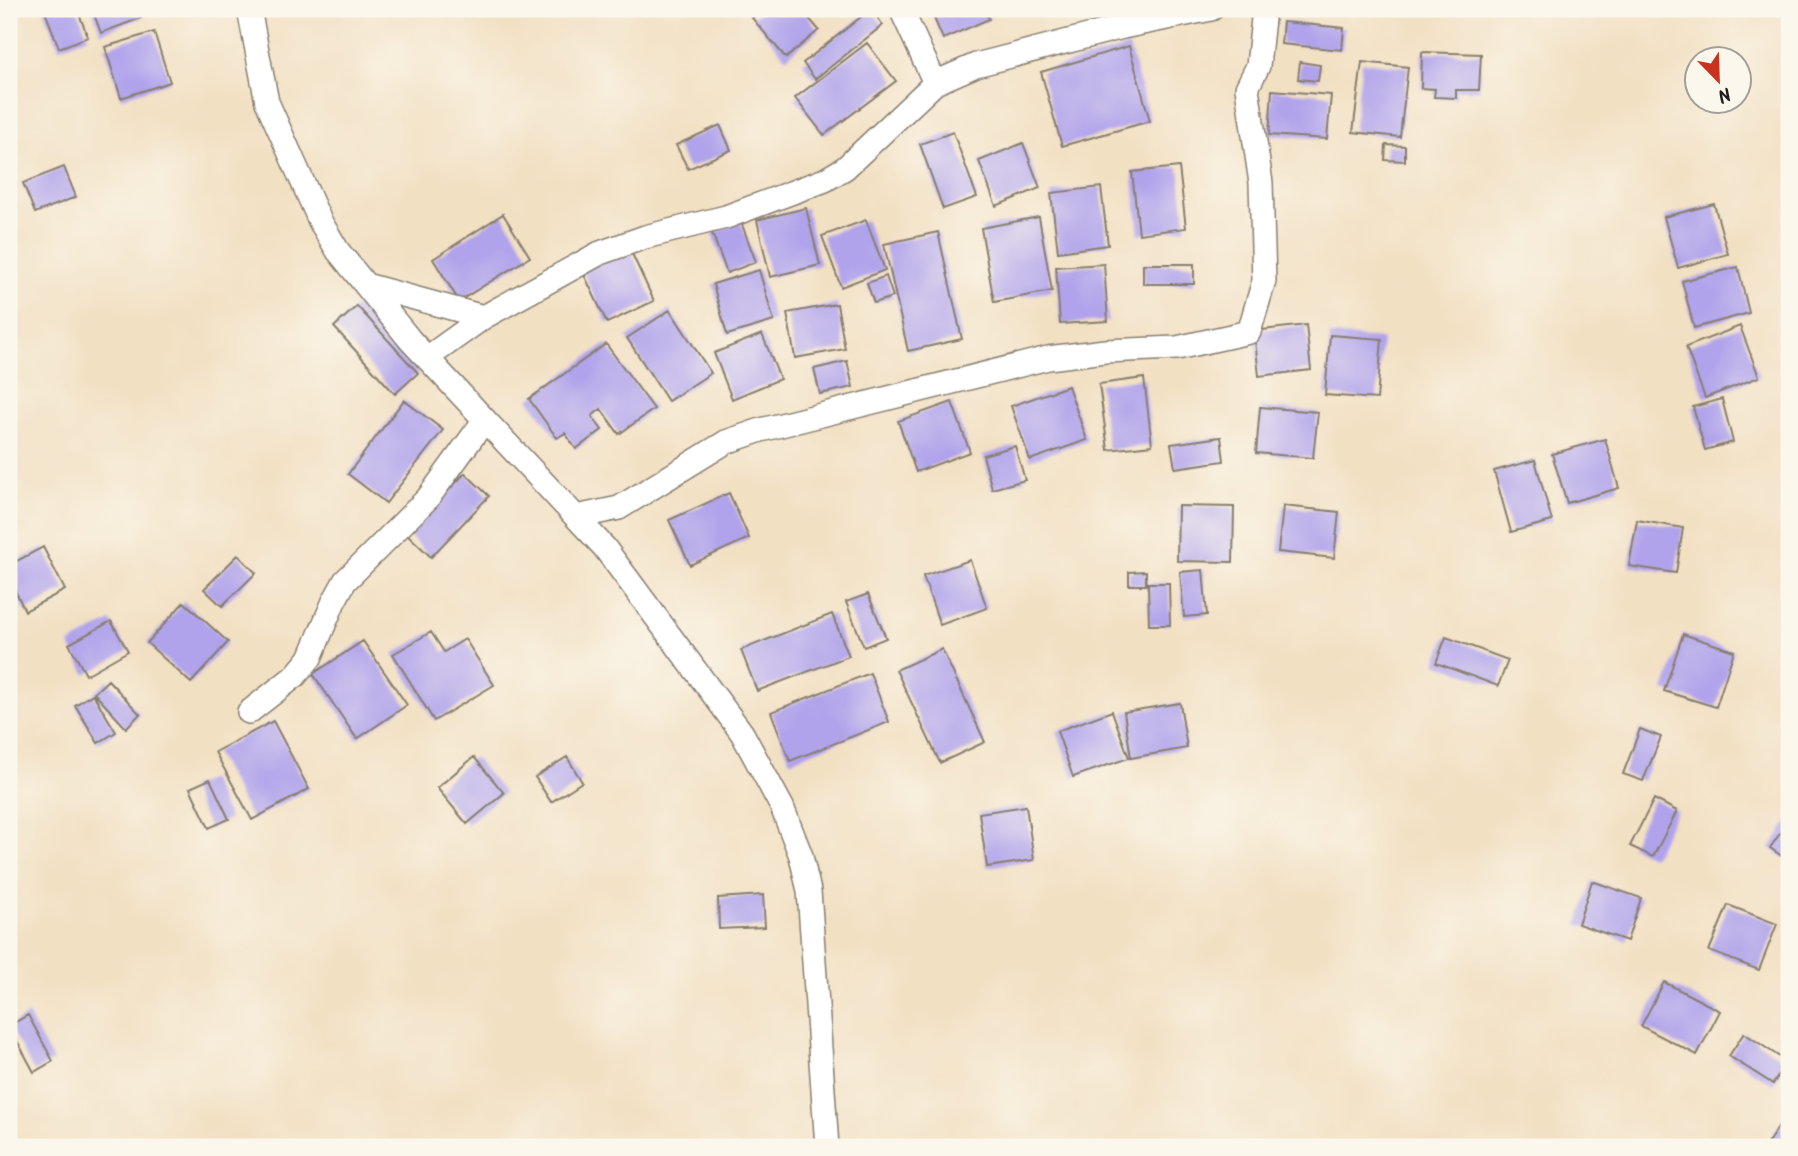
<svg xmlns="http://www.w3.org/2000/svg" width="1798" height="1156" font-family="Kalam,sans-serif">
  <style>
    .building { fill: #b0a3eb }
    .lines { fill: none; stroke-linecap: round; stroke-linejoin: round }
    .street-casing { stroke: #877e70; stroke-width: 26 }
    .street { stroke: #fff; stroke-width: 23 }
  </style>
  <rect width="100%" height="100%" fill="#fbf7ec"/>
  <filter id="ink" filterUnits="userSpaceOnUse"><feTurbulence type="fractalNoise" baseFrequency=".0143" numOctaves="2"/><feDisplacementMap in="SourceGraphic" scale="14" xChannelSelector="R" yChannelSelector="G"/><feConvolveMatrix kernelMatrix="1 2 1 2 8 2 1 2 1" color-interpolation-filters="sRGB"/></filter>
  <filter id="wash" filterUnits="userSpaceOnUse"><feTurbulence type="fractalNoise" baseFrequency=".00686" numOctaves="4" result="noise"/><feDisplacementMap in="SourceGraphic" scale="28" xChannelSelector="R" yChannelSelector="G"/><feGaussianBlur stdDeviation="1.57" result="paint"/><feColorMatrix in="noise" values="0 0 0 0 0 0 0 0 0 0 0 0 0 0 0 0 0 1.4 0 .05"/><feComposite in="paint" operator="in"/></filter>
  <g filter="url(#wash)">
    <rect width="100%" height="100%" fill="#f2e0c3"/>
    <g id="blocks">
      <path class="building" d="M44,9H77L88,37L59,48Z
        M92,9H138L141,18L101,33Z
        M764,9H801L819,30L786,58L752,18Z
        M871,9L883,25L815,79L803,63Z
        M930,9H985L989,19L943,39Z
        M1283,22L1344,28L1342,50L1281,44Z
        M154,32L170,82L121,98L105,47Z
        M867,43L896,81L824,135L795,98Z
        M1129,46L1150,121L1062,146L1041,72Z
        M1422,52L1481,54L1479,90H1456V98L1434,97L1435,89L1421,88Z
        M1300,62L1320,65L1318,81L1298,79Z
        M1362,62L1408,67L1400,137L1353,132Z
        M1272,90L1331,95L1327,139L1269,135Z
        M720,125L731,150L688,169L676,145Z
        M953,132L977,197L943,209L920,144Z
        M1023,143L1040,188L996,206L979,161Z
        M1386,145L1405,146V161L1385,160Z
        M64,167L76,197L35,213L23,183Z
        M1179,167L1186,228L1139,234L1132,172Z
        M1101,187L1108,245L1058,252L1051,193Z
        M1714,204L1728,254L1678,268L1664,217Z
        M806,208L820,265L770,277L757,220Z
        M503,214L530,257L459,301L433,259Z
        M1039,217L1052,291L994,302L981,228Z
        M866,220L885,270L841,287L822,236Z
        M741,222L756,262L727,273L712,233Z
        M938,232L962,339L908,351L884,244Z
        M627,243L654,301L607,323L580,266Z
        M1104,264L1108,321L1060,324L1056,267Z
        M1143,264H1194V284H1143Z
        M1738,267L1749,313L1694,328L1682,281Z
        M759,270L774,321L727,335L713,284Z
        M886,276L893,297L874,303L867,283Z
        M837,304L845,349L795,358L787,313Z
        M357,306L418,373L395,394L334,327Z
        M670,310L711,373L668,401L627,338Z
        M1306,325L1311,370L1259,376L1254,331Z
        M1740,326L1759,377L1705,398L1686,347Z
        M762,334L780,379L732,399L714,353Z
        M1330,335L1382,339L1377,399L1325,395Z
        M606,344L654,409L619,434L601,409L592,416L602,430L576,449L565,433L557,438L529,399Z
        M847,361L853,387L820,394L814,369Z
        M1144,378L1152,445L1108,450L1099,384Z
        M1068,386L1087,440L1030,460L1011,406Z
        M1722,399L1733,442L1705,450L1693,407Z
        M404,400L443,430L386,503L348,474Z
        M952,402L970,452L916,472L898,421Z
        M1260,407L1318,412L1313,458L1256,453Z
        M1221,437L1224,461L1175,468L1171,444Z
        M1605,439L1619,488L1567,503L1552,454Z
        M1015,446L1025,480L992,489L983,455Z
        M1535,460L1552,521L1511,532L1494,471Z
        M465,473L489,496L431,557L407,534Z
        M729,493L749,538L690,565L669,520Z
        M1178,506L1234,507L1233,562L1177,561Z
        M1283,506L1339,512L1334,558L1278,552Z
        M1637,520L1683,528L1676,573L1629,566Z
        M43,547L65,590L25,611L9,578V565Z
        M238,555L256,573L222,606L204,589Z
        M970,560L987,608L940,625L923,576Z
        M1203,570L1207,615L1184,617L1180,572Z
        M1146,571V585H1129V572Z
        M1148,583H1169L1170,625H1149Z
        M868,594L886,638L864,647L846,602Z
        M184,602L228,642L191,683L147,643Z
        M832,614L849,656L757,691L741,650Z
        M111,621L128,651L86,675L69,644Z
        M431,632L444,652L465,639L494,685L434,721L393,654Z
        M1683,634L1734,651L1716,707L1664,691Z
        M1446,637L1508,660L1498,686L1436,663Z
        M363,641L407,705L357,739L313,674Z
        M942,649L985,742L940,763L896,670Z
        M870,673L889,722L790,761L771,712Z
        M108,680L140,714L126,728L94,693Z
        M93,694L116,732L98,743L75,705Z
        M1180,703L1187,748L1131,758L1124,712Z
        M1112,711L1129,758L1073,777L1057,731Z
        M273,721L309,789L252,820L215,752Z
        M1640,729L1661,737L1643,781L1623,774Z
        M474,757L504,793L467,824L437,788Z
        M567,757L582,782L551,802L535,777Z
        M210,779L229,819L209,828L190,788Z
        M1654,799L1677,811L1653,857L1630,846Z
        M1026,806L1034,860L987,867L979,813Z
        M1789,820V861L1770,848Z
        M1592,881L1641,898L1627,941L1578,924Z
        M763,895L765,927L719,929L718,898Z
        M1728,905L1777,924L1759,970L1709,951Z
        M1664,982L1720,1011L1697,1055L1641,1026Z
        M28,1015L53,1061L34,1072L9,1026Z
        M1744,1033L1787,1062L1773,1084L1729,1056Z
        M1786,1115L1789,1117V1147H1765Z"/>
    </g>
  </g>
  <g filter="url(#ink)">
    <use href="#blocks" fill-opacity="0" stroke="#877e70" stroke-width="2"/>
    <g class="lines">
      <defs>
        <path id="street" d="M249,9L267,102L320,221L338,251L411,341L604,547L742,733L782,807L801,856L809,891L827,1147
          M901,9L935,83
          M366,285L484,317
          M427,358L484,317L600,253L645,237L726,217L825,180L845,168L935,83L976,65L1123,27L1211,9
          M576,517L619,508L726,442L761,430L1048,358L1105,351L1177,348L1249,332L1264,281L1261,183L1247,88L1258,66L1264,9
          M249,712L295,676L310,658L334,601L345,581L428,498L484,421"/>
      </defs>
      <use href="#street" class="street-casing"/>
      <use href="#street" class="street"/>
    </g>
  </g>
  <rect width="1798" height="1156" fill="none" stroke="#fbf7ec" stroke-width="35"/>
  <g transform="translate(1718 80) rotate(157)"><circle r="33" fill="#fbf7ec" stroke="#a29f99" stroke-width="2"/>
  <path d="M0-5L12 26L0 18L-12 26Z" fill="#c8321e"/>
  <text y="-10" font-size="19" font-weight="bold" text-anchor="middle" fill="#1c1c1c">N</text>
  </g>
</svg>
